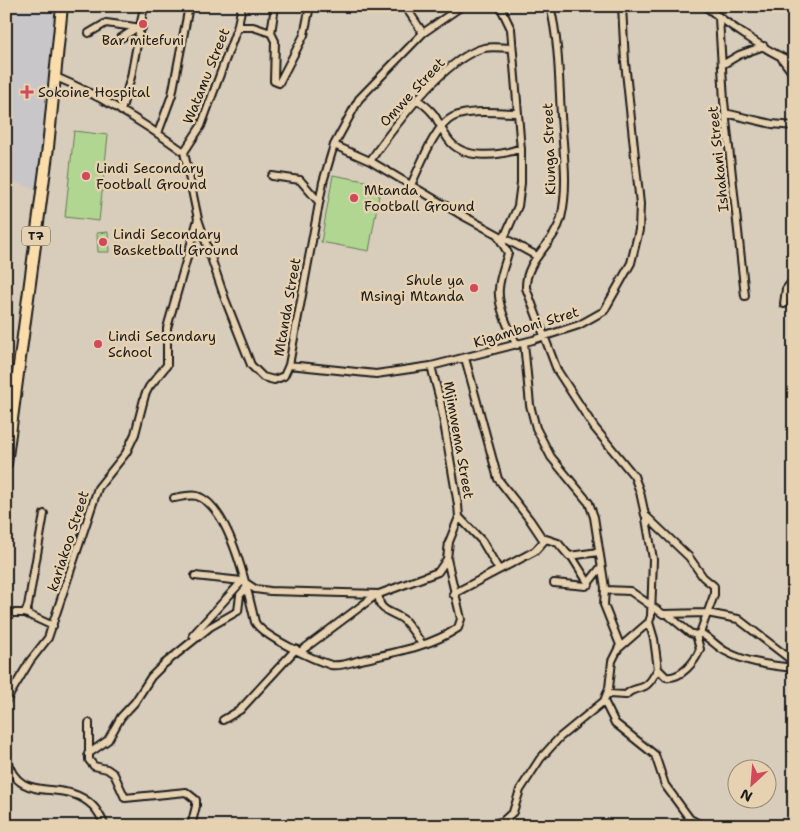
<svg xmlns="http://www.w3.org/2000/svg" width="800" height="832" font-family="'Shantell Sans',sans-serif">
  <style>
    .built { fill: #c8c6c8 }
    .green { fill: #b0d692; stroke: #667957 }
    .lines { fill: none; stroke-linecap: round; stroke-linejoin: round }
    .minor-casing { stroke: #1c1c1c; stroke-width: 10 }
    .highway-casing { stroke: #1c1c1c; stroke-width: 14 }
    .minor { stroke: #e6d1b0; stroke-width: 6 }
    .highway { stroke: #faddab; stroke-width: 10 }
    .poi-dot { fill: #d1495b; stroke: #e6d1b0; stroke-width: 2 }
    .labels { text-anchor: middle; dominant-baseline: central; stroke-width: 5; stroke-linejoin: round; paint-order: stroke }
    .shield { fill: #e6d1b0; stroke: #595248; stroke-width: 1 }
    .shield-label { font-size: 12px; font-weight: bold; fill: #1c1c1c }
    .poi-label { font-size: 14px; fill: #1c1c1c; stroke: #e6d1b0; text-anchor: start }
    .street-label { font-size: 14px; fill: #1c1c1c; stroke: #e6d1b0 }
  </style>
  <rect width="100%" height="100%" fill="#d8ccbb"/>
  <filter id="ink" filterUnits="userSpaceOnUse"><feTurbulence type="fractalNoise" baseFrequency=".02" numOctaves="2"/><feDisplacementMap in="SourceGraphic" scale="10" xChannelSelector="R" yChannelSelector="G"/><feConvolveMatrix kernelMatrix="1 2 1 2 8 2 1 2 1" color-interpolation-filters="sRGB"/></filter>
  <g filter="url(#ink)">
    <path class="built" d="M6,6H58L36,190L6,178Z"/>
    <path class="green" d="M74,131L108,135L99,221L65,217Z
      M333,175L381,184L369,251L321,242Z
      M108,232L109,252H98L97,233Z"/>
    <g class="lines">
      <defs>
        <path id="minor" d="M405,6L423,33
          M500,6L511,29L521,150V183L518,206L504,238
          M550,6C559,41 559,80 561,116C563,150 569,185 561,218C554,245 525,259 526,288L557,370L594,427L634,476L640,492L645,515L689,557L703,577L714,586V595L700,633L696,635L690,633L668,615
          M705,6C725,22 771,55 794,62
          M719,18L724,101L745,296
          M237,29L242,6
          M89,33L106,23L142,28
          M271,33L275,6
          M121,38L138,27
          M782,59L794,75
          M722,65L739,55L764,46
          M56,77C101,96 144,123 184,152L198,219L225,299L251,365L263,377L274,380L284,376L289,365L323,182L334,145L359,99L423,33L462,6
          M418,100C440,116 435,120 448,139C463,161 501,156 521,148
          M121,111L131,77L144,6
          M725,113L772,124L794,126
          M158,133L172,95L189,6
          M334,145L370,161L458,213L535,255
          M184,152L201,126L236,31L240,27H253L271,33L275,41L274,81L279,83L304,35L310,6
          M370,161C393,128 444,58 484,48C493,46 502,48 511,48
          M272,176L300,180L319,202
          M411,185C420,167 434,126 453,117C470,109 498,113 518,113
          M498,236L508,253C505,264 500,276 499,288C497,305 509,330 517,345
          M784,304L786,289L794,279
          M289,365L376,374L431,366L533,340L579,325L604,311L631,263L639,230L640,204L625,62L622,6
          M174,498C181,497 190,494 197,496C230,506 248,592 255,622C262,636 314,660 331,665C342,667 354,661 365,659C397,652 431,646 458,628L461,619L447,559
          M459,517L482,541L499,570
          M543,538L558,543L569,556L599,552
          M572,557L589,584
          M195,576L242,581
          M246,583L255,589L270,591L379,594L438,572L447,559L449,542L459,517L458,505L440,400L431,366
          M554,583L586,586L601,567
          M605,590L630,591L663,614L707,613L738,619L794,662
          M379,594C377,613 394,611 405,621C411,628 417,637 422,644
          M453,594L535,551L544,541L530,520L498,479L465,358
          M6,613H25L28,606L44,514
          M25,613L53,626
          M649,622L654,639L658,669L666,677C681,679 695,662 700,649L696,635
          M700,633C710,638 716,646 725,651C747,663 769,665 794,668
          M193,635L244,579
          M619,648L649,622L651,616L653,559L646,519
          M301,651L376,595
          M608,694L626,695C631,688 638,690 645,686C651,683 654,675 658,669
          M6,701L30,661L48,638L98,488L126,453L135,434L145,395L149,387L167,365V328L198,219
          M604,701L615,723L655,755L665,785L690,819L703,826
          M223,720L240,710L296,649
          M89,723V760L94,766L107,769L114,774L125,798L186,792L196,800V806L191,826
          M88,754L108,740L121,717L135,702L151,677L164,664L210,627L238,611L240,595L247,587
          M6,756C18,809 62,775 93,806C98,811 102,819 105,826
          M485,826L503,821L513,812L520,790L540,759L559,738L604,701L609,688L612,661L620,645L604,605L605,588L594,517L589,503L551,457L536,428L530,405L524,343"/>
        <path id="highway" d="M6,464L48,147L62,6"/>
      </defs>
      <use href="#minor" class="minor-casing"/>
      <use href="#highway" class="highway-casing"/>
      <use href="#minor" class="minor"/>
      <use href="#highway" class="highway"/>
    </g>
  </g>
  <g class="poi-dot">
    <circle cx="143" cy="24" r="5"/>
    <path d="M24.5 84.5h5v5h5v5h-5v5h-5v-5h-5v-5h5z"/>
    <circle cx="86" cy="176" r="5"/>
    <circle cx="354" cy="198" r="5"/>
    <circle cx="103" cy="242" r="5"/>
    <circle cx="474" cy="288" r="5"/>
    <circle cx="98" cy="344" r="5"/>
  </g>
  <g class="labels">
    <rect class="shield" x="22" y="226.5" width="28" height="19" rx="4"/>
    <g class="shield-label">
      <text x="36" y="236">T7</text>
    </g>
    <g class="poi-label">
      <text x="143" y="40" text-anchor="middle">Bar mitefuni</text>
      <text x="38" y="92">Sokoine Hospital</text>
      <text x="96" y="168">Lindi Secondary<tspan x="96" dy="16">Football Ground</tspan></text>
      <text x="364" y="190">Mtanda<tspan x="364" dy="16">Football Ground</tspan></text>
      <text x="113" y="234">Lindi Secondary<tspan x="113" dy="16">Basketball Ground</tspan></text>
      <text x="464" y="280" text-anchor="end">Shule ya<tspan x="464" dy="16">Msingi Mtanda</tspan></text>
      <text x="108" y="336">Lindi Secondary<tspan x="108" dy="16">School</tspan></text>
    </g>
    <g class="street-label">
      <text transform="translate(206 76) rotate(-68)">Watamu Street</text>
      <text transform="translate(412 92) rotate(-47)">Omwe Street</text>
      <text transform="translate(549 149) rotate(-92)">Kiunga Street</text>
      <text transform="translate(718 159) rotate(-96)">Ishakani Street</text>
      <text transform="translate(287 307) rotate(-80)">Mtanda Street</text>
      <text transform="translate(526 327) rotate(-17)">Kigamboni Stret</text>
      <text transform="translate(459 440) rotate(80)">Mjimwema Street</text>
      <text transform="translate(68 541) rotate(-72)">kariakoo Street</text>
    </g>
  </g>
  <rect width="800" height="832" fill="none" stroke="#e6d1b0" stroke-width="25"/>
  <rect x="12" y="12" width="775" height="807" fill="none" stroke="#1c1c1c" stroke-width="2" filter="url(#ink)"/>
  <g transform="translate(752 784) rotate(206)"><circle r="24" fill="#e6d1b0" stroke="#958975"/>
  <path d="M0-4L9 19L0 12L-9 19Z" fill="#d1495b"/>
  <text y="-8" font-size="14" font-weight="bold" text-anchor="middle" fill="#1c1c1c">N</text>
  </g>
</svg>
